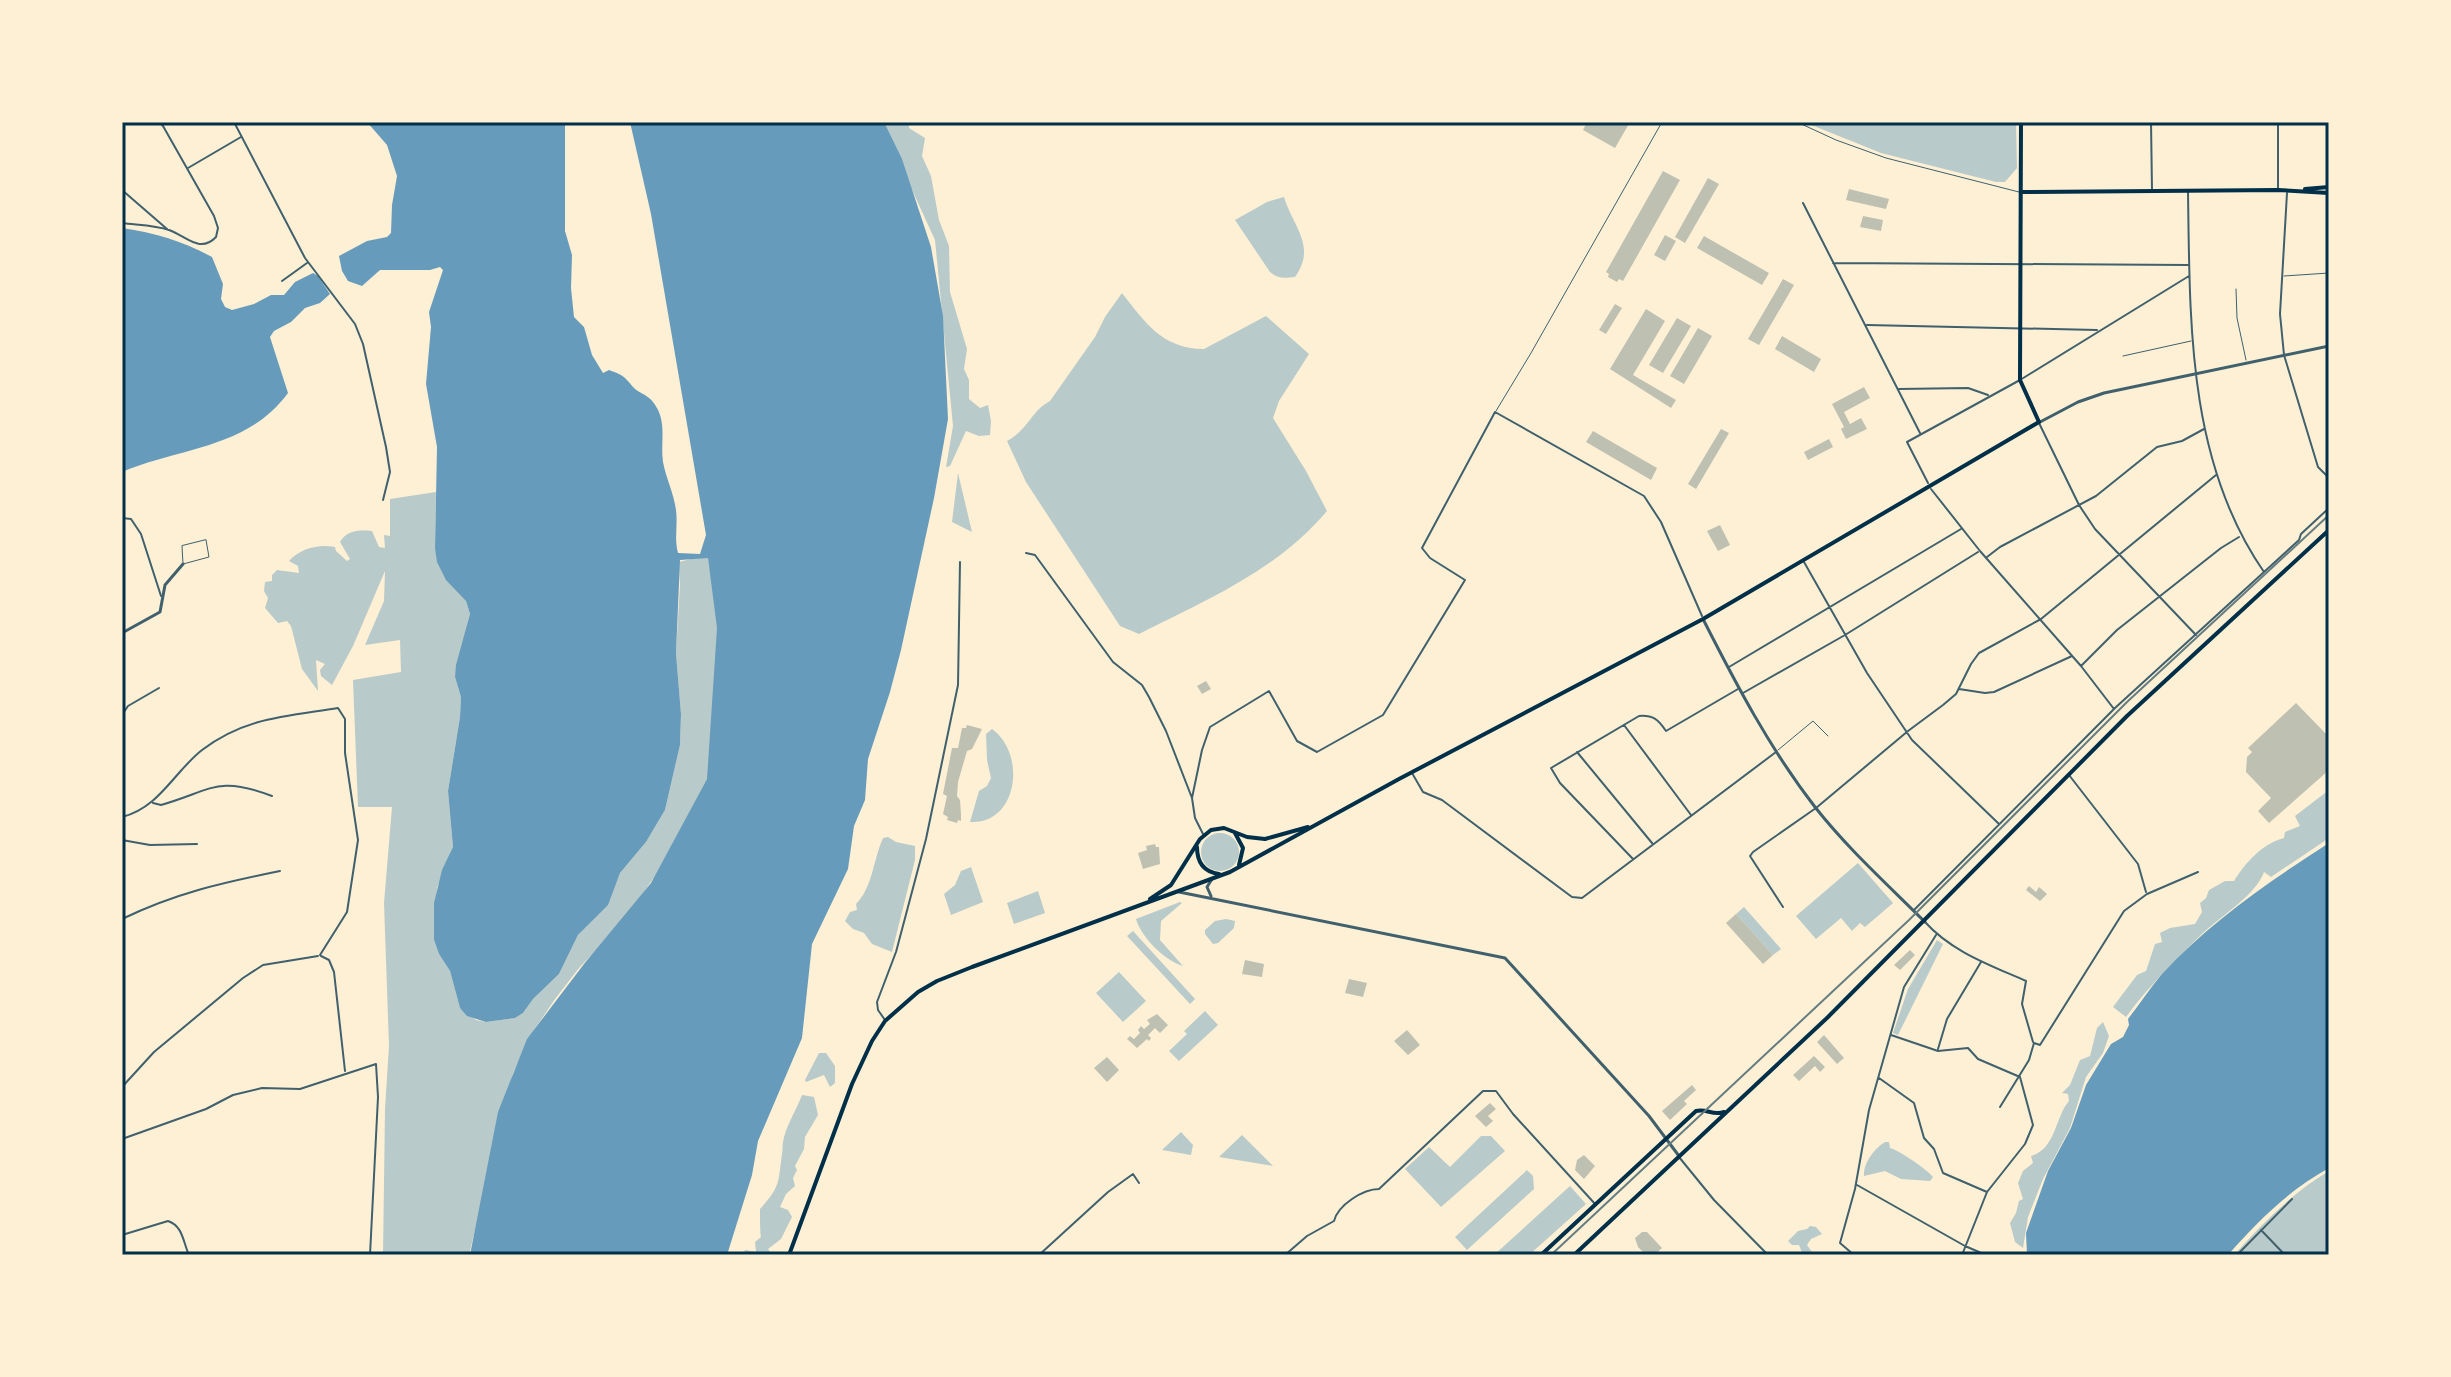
<svg xmlns="http://www.w3.org/2000/svg" width="2451" height="1377" font-family="'IBM Plex Sans',sans-serif">
  <style>
    .green { fill: #b9caca }
    .water { fill: #669bbc }
    .building { fill: #bec0b2 }
    .lines { fill: none; stroke-linecap: round; stroke-linejoin: round }
    .service { stroke: #3f606c; stroke-width: 1 }
    .minor { stroke: #3f606c; stroke-width: 2 }
    .tertiary { stroke: #3f606c; stroke-width: 3 }
    .secondary { stroke: #003049; stroke-width: 4 }
    .tram { stroke: #657d81; stroke-width: 2 }
    .neatline { fill: none; stroke: #003049; stroke-width: 3 }
  </style>
  <rect width="100%" height="100%" fill="#fdf0d5"/>
  <path class="green" d="M881,122H909V128L925,138L922,156L931,176L939,220L949,246L950,292L967,349L964,369L969,380V399L980,408L988,405L991,421L990,435L979,436L966,431L950,466L946,467L953,426L935,240Z
    M1804,122H2016L2017,168L2005,182H1996L1881,153Z
    M1284,197C1293,227 1317,246 1295,277C1284,278 1278,279 1270,272L1235,220L1267,202Z
    M1122,293C1145,322 1162,349 1204,349L1266,316L1309,354L1279,401L1273,418L1306,471L1327,511C1276,571 1208,599 1139,634L1120,626L1026,482L1007,441C1029,429 1031,411 1050,401L1095,337L1105,317Z
    M958,473L972,532L952,522Z
    M436,492L435,548L466,601L470,614L455,677L461,697L460,717L448,791L453,847L437,888L434,940L439,954L450,971L460,1008L476,1020L486,1022L515,1018L523,1013L533,999L559,974L578,935L607,905L620,873L646,842L665,810L680,745L681,714L676,653L680,585L679,562L698,557L708,558L717,612L719,664L714,766L657,873L623,922L579,968L555,999L530,1036L513,1073L469,1255H383L385,1109L389,1046L384,903L392,807H358L353,680L401,672L400,640L365,645L384,601L385,571L353,646L332,685L321,676L320,670L325,664L316,660L318,691L302,669L291,626L287,621L278,623L265,608L268,598L264,591L265,582L272,581V575L277,570L299,573L298,566L289,561C301,548 319,544 335,547L336,551L347,561L350,559L340,542C347,530 359,530 372,531L379,547L385,548L384,535L390,536V499Z
    M992,729C1027,754 1018,825 970,822L979,791L987,786L991,778L987,760L986,734Z
    M2329,790V838L2271,877L2264,872C2256,895 2221,916 2203,933C2175,960 2149,986 2126,1017L2113,1007L2137,975L2146,971L2155,944L2162,942L2160,933L2170,928L2195,924L2202,912L2200,903L2206,898L2209,890L2225,881H2234C2246,862 2262,844 2284,838L2285,832L2300,826L2295,816Z
    M1201 852a19 19 0 1 1 38 0a19 19 0 1 1-38 0Z
    M888,837L896,842L915,846V860L892,952L872,944L864,933L853,929L845,921L850,912L857,910L856,904C873,887 873,860 883,838Z
    M1858,863L1893,903L1865,927L1860,923L1852,931L1841,918L1816,939L1796,916Z
    M971,867L983,902L951,915L944,894L955,885L961,871Z
    M1038,891L1045,913L1014,924L1007,903Z
    M1180,902L1182,903L1161,921L1160,940L1183,966C1165,961 1141,937 1136,919Z
    M1744,907L1781,949L1773,955L1736,914Z
    M1226,919L1235,921L1234,928L1218,943L1213,944L1205,934V930L1215,921Z
    M1133,931L1195,999L1190,1004L1127,936Z
    M1937,940L1943,944L1898,1035L1893,1033L1908,989Z
    M1119,972L1146,1001L1123,1022L1096,993Z
    M1205,1011L1218,1025L1179,1061L1169,1051L1187,1034L1184,1031Z
    M2103,1022L2109,1036L2103,1053L2086,1077L2070,1128L2043,1179L2028,1217L2023,1248L2015,1242L2010,1223L2016,1213L2019,1201L2023,1199L2018,1183L2023,1171L2033,1163L2031,1156C2056,1149 2055,1117 2069,1101L2068,1094L2062,1093L2070,1085L2080,1060L2090,1056L2097,1028Z
    M819,1053H826L835,1066V1083L830,1087L824,1075L806,1082L805,1080Z
    M802,1095L814,1097L818,1115L805,1137L804,1149L795,1166L797,1170L793,1178L795,1186L786,1194L780,1207L788,1210L792,1217L781,1239L768,1249L772,1255H743L745,1250L756,1252L755,1242L761,1237C760,1233 760,1212 760,1209C781,1186 778,1182 782,1154C783,1150 782,1146 783,1142C786,1125 796,1111 802,1095Z
    M1181,1132L1193,1145L1191,1155L1162,1150Z
    M1242,1135L1273,1166L1219,1157Z
    M1481,1136H1491L1505,1151L1441,1207L1405,1169L1429,1147L1450,1167Z
    M1885,1142H1889L1890,1148C1897,1149 1928,1170 1933,1177L1930,1181L1901,1179L1885,1171L1864,1176C1863,1163 1875,1148 1885,1142Z
    M1527,1170L1533,1176L1534,1189L1467,1250L1455,1237Z
    M2329,1171V1255H2234C2263,1223 2292,1193 2329,1171Z
    M1570,1186L1586,1204L1529,1255H1494Z
    M1810,1226L1816,1227L1822,1234L1811,1239L1807,1245L1814,1255H1803L1799,1245H1792L1788,1241L1798,1231L1807,1229Z"/>
  <path class="water" d="M367,122H565V231L572,255L571,288L574,317L584,327L592,355L603,373L609,370C623,375 624,376 633,387C638,393 647,394 653,402C668,421 660,441 663,462C666,478 674,494 676,510C678,525 674,538 678,553L700,554L706,535L651,214L630,122H884L902,159L931,247L943,316L948,419L934,498L901,650L890,692L868,759L865,800L854,826L848,869L812,944L802,1038L758,1141L752,1175L727,1255H470L498,1112L527,1039L584,964L651,883L707,779L717,628L708,558L680,560L676,653L681,714L680,745L665,810L646,842L620,873L608,905L578,935L559,974L533,999L523,1013L515,1018L486,1022L467,1016L460,1008L450,971L439,954L434,940V903L442,870L453,847L448,791L460,717L461,697L455,677L456,665L470,614L466,601L446,580L437,562L435,548L437,447L426,384L431,327L429,312L443,270L440,267L430,270H380L362,286L348,281L342,271L339,256L367,241L387,237L391,233L392,205L397,176L387,145Z
    M122,228C156,233 182,241 212,257L223,284L221,299L225,307L232,310L254,304L271,295H284L295,282L313,273L318,276L330,294L320,303L305,308L291,322L274,331L270,337L288,393C247,449 181,447 122,472Z
    M2329,843V1168C2289,1190 2258,1221 2228,1255H2027L2026,1233L2048,1171L2071,1128L2086,1085L2111,1044L2123,1037L2129,1025L2128,1019C2139,1005 2150,988 2162,974C2210,922 2270,881 2329,843Z"/>
  <path class="building" d="M1587,122H1630L1615,148L1583,130Z
    M1663,171L1680,180L1623,281L1619,279L1617,282L1608,277L1609,274L1606,272Z
    M1708,178L1719,184L1685,243L1675,237Z
    M1849,189L1889,199L1886,209L1846,200Z
    M1863,216L1883,220L1881,231L1860,227Z
    M1665,235L1676,241L1665,261L1654,255Z
    M1704,236L1769,273L1762,285L1697,248Z
    M1783,279L1794,285L1759,345L1748,339Z
    M1615,304L1622,308L1606,334L1599,330Z
    M1646,309L1665,321L1633,375L1676,400L1671,408L1610,369Z
    M1677,318L1691,326L1663,373L1649,365Z
    M1698,328L1712,336L1684,384L1670,376Z
    M1782,336L1821,359L1814,372L1775,349Z
    M1864,387L1870,398L1844,412L1850,424L1861,418L1867,429L1846,439L1841,429L1844,427L1832,404Z
    M1721,429L1729,433L1696,489L1688,484Z
    M1593,431L1657,468L1651,480L1586,442Z
    M1829,439L1833,447L1808,460L1804,452Z
    M1720,525L1730,545L1718,551L1707,531Z
    M1206,681L1211,689L1202,694L1197,686Z
    M2296,703L2329,737V770L2269,823L2258,811L2271,798L2246,772L2247,757L2252,752L2248,748Z
    M967,725L982,729L972,749L967,751L958,782L957,796L960,800L961,814V821L958,820L957,823L947,820L948,817L943,814L947,796L943,794L952,748H958L962,728H966Z
    M1155,844L1156,847H1159L1160,864L1143,869L1138,853L1147,850L1146,846Z
    M2029,886L2036,892L2039,887L2047,894L2040,901L2026,890Z
    M1736,914L1773,955L1763,964L1726,923Z
    M1910,950L1915,955L1900,970L1894,965Z
    M1245,960L1264,964L1262,977L1242,974Z
    M1349,979L1367,983L1363,997L1345,993Z
    M1157,1014L1168,1025L1160,1033L1155,1028L1148,1035L1151,1038L1149,1041L1147,1039L1137,1048L1127,1039L1130,1036L1134,1039L1140,1033L1138,1030L1141,1026L1144,1029L1150,1024L1147,1020Z
    M1407,1030L1420,1045L1408,1055L1394,1041Z
    M1824,1035L1844,1058L1837,1064L1817,1042Z
    M1814,1056L1825,1067L1820,1072L1815,1066L1799,1081L1793,1075Z
    M1107,1057L1119,1070L1107,1082L1094,1068Z
    M1692,1085L1696,1090L1684,1101L1687,1104L1670,1120L1662,1111Z
    M1490,1103L1496,1109L1488,1116L1493,1121L1486,1127L1475,1116Z
    M1584,1155L1595,1166L1584,1179L1575,1170L1577,1160Z
    M1642,1232H1647L1662,1248L1654,1255H1646L1638,1247L1635,1238Z"/>
  <g class="lines">
    <path class="service" d="M1797,122L1836,140L1886,158L2019,192
      M2284,276L2329,273
      M2236,289L2237,318L2246,360
      M2123,356L2191,341
      M1496,411L1531,353L1662,122
      M206,540L209,557L183,564L182,546Z
      M1778,750L1813,721L1828,736"/>
    <path class="minor" d="M159,122L163,126V122
      M234,122L305,258L355,324L363,344L386,447L390,472L383,500
      M2151,122L2152,190
      M2278,122V189
      M188,168L241,137
      M122,190L167,229
      M2188,192C2190,321 2187,461 2264,572
      M2287,193L2280,314L2284,355L2318,467L2329,478
      M1803,203L1920,433
      M122,223C137,225 155,225 169,230C186,236 200,254 216,237L218,228L214,216L163,126
      M1833,263L2188,265
      M282,281L307,263
      M1867,325L2097,330
      M1899,389L1968,388L1988,395
      M2039,423L2079,505L2095,529L2196,635
      M1928,483L1907,442L2020,380L2189,276
      M1931,489L1980,551L2081,666L2114,709
      M122,518L131,519L141,534L161,596
      M1026,553L1035,555L1113,662L1142,685L1149,697L1166,731L1192,798L1195,818L1203,834
      M1987,557L2000,547L2096,496L2157,447L2182,441L2204,429
      M1804,562L1867,673L1912,740L1999,824
      M2081,666L2117,630L2221,548L2239,537
      M1729,667L1961,529
      M1959,689L1985,693L1994,692L2072,656
      M1743,693L1845,635L1978,552
      M122,715L128,706L159,688
      M1624,725L1691,815
      M1577,752L1652,843
      M1412,773L1423,792L1442,800L1572,897L1582,898L1776,752
      M2069,775L2138,864L2146,892
      M1192,798L1202,750L1210,727L1269,691L1297,741L1317,752L1383,715L1465,580L1430,558L1422,548L1495,412L1644,496L1661,522L1702,616
      M153,803L161,805C213,790 217,775 272,796
      M122,817C159,808 174,772 202,750C245,717 288,716 338,708L345,719V753L358,840L347,912L320,955
      M122,840L150,845L197,844
      M1633,859L1560,783L1551,768L1639,716C1653,715 1658,719 1666,731L1738,689
      M1783,907L1750,856L1753,852L1816,808L1908,731L1943,705L1956,694L1971,664L1979,653L2041,619L2216,475
      M1914,910L2115,708L2299,540L2301,534L2329,508
      M122,919C176,893 221,883 280,871
      M1925,922C1952,952 1990,965 2026,981L2022,1004L2033,1042
      M321,956L329,960L334,972L345,1071
      M885,1020L878,1010L877,1002L896,952L926,839L958,685L960,562
      M1891,1035L1938,1051L1968,1048L1978,1059L2020,1077L2033,1125L2025,1144L1987,1192L1962,1255
      M1938,1049L1947,1019L1981,962
      M1879,1078L1914,1103L1924,1138L1934,1149L1943,1173L1987,1192
      M122,1087L154,1052L243,978L263,965L318,956
      M2000,1107L2029,1060L2034,1043L2040,1045L2124,911L2147,894L2198,872
      M122,1139L206,1109L233,1095L262,1088L300,1089L376,1064L378,1097L370,1255
      M1679,1157L1714,1200L1768,1255
      M1857,1185L1965,1246L1986,1255
      M2261,1230L2285,1255
      M122,1235L168,1221C183,1226 183,1242 189,1255
      M1039,1255L1108,1192L1133,1174L1139,1183
      M1285,1255L1307,1236L1334,1221C1338,1205 1363,1189 1379,1189L1483,1091H1496L1513,1114L1596,1205
      M1854,1255L1840,1243L1855,1189L1869,1110L1904,987L1936,935
      M2237,1255L2292,1199"/>
    <path class="tertiary" d="M2040,422L2078,402L2104,393L2329,346
      M1703,619C1736,684 1770,749 1815,807C1848,849 1888,885 1925,922
      M122,633L160,612L165,585L183,564
      M1179,892L1505,958L1649,1116L1679,1156
      M1211,896L1207,887L1212,879"/>
    <path class="secondary" d="M2305,189L2329,187
      M2021,192L2278,190L2329,193
      M1235,833L1243,848L1239,865
      M1197,847C1197,862 1204,872 1219,874
      M1150,899L1171,885L1200,839L1211,830L1224,828L1247,837L1265,839L1308,827
      M789,1255L852,1084L872,1041L885,1021L918,992L937,981L972,967L1230,872L1399,779L1703,619L2039,422L2020,380L2021,122
      M1541,1255L1696,1111C1706,1108 1713,1116 1724,1112
      M1574,1255L1828,1017L2127,716L2329,530"/>
    <path class="tram" d="M1551,1255L1909,920L2127,702L2329,515"/>
  </g>
  <rect width="2451" height="1377" fill="none" stroke="#fdf0d5" stroke-width="248"/>
  <rect x="124" y="124" width="2203" height="1129" class="neatline"/>
</svg>
